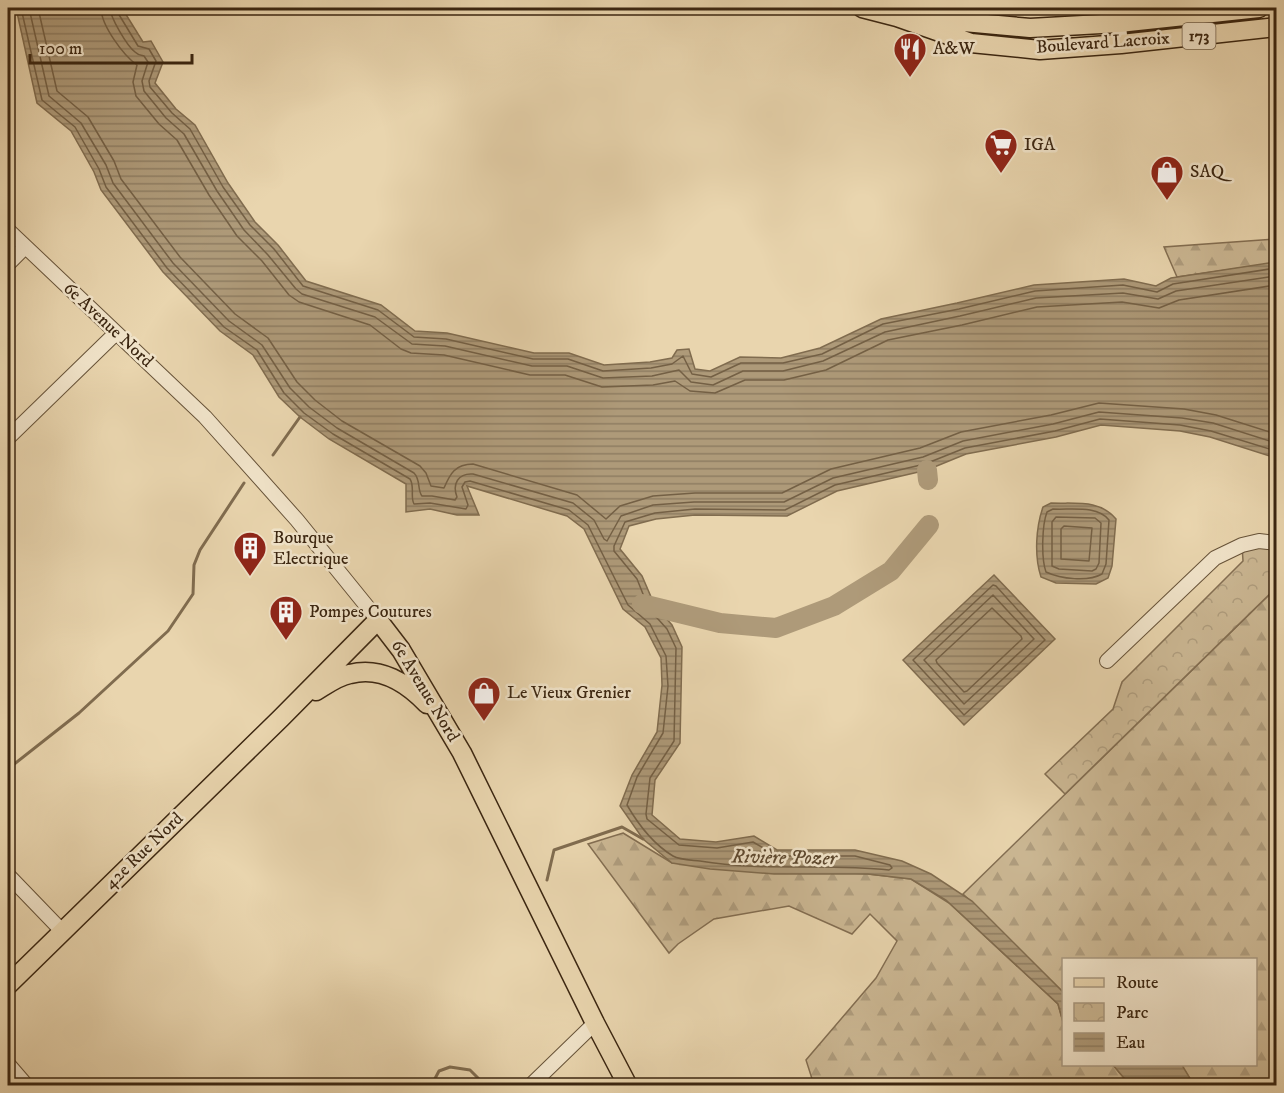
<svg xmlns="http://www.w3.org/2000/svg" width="1284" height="1093" font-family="'IM FELL DW Pica',serif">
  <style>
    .forest { fill: url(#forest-firs); stroke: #836e52; stroke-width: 1.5 }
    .park { fill: url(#park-crowns); stroke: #836e52; stroke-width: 1.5 }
    .water { fill: url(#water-rules); stroke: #806c4f; stroke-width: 1.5 }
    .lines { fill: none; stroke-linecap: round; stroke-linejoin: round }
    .shore { stroke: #746045; stroke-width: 1.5 }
    .stream { stroke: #806c4f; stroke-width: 3 }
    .river { stroke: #ae9a79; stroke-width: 20 }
    .minor-casing { stroke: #665238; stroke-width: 16 }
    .major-casing { stroke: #3b2611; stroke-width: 21 }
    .minor { stroke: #f1e4ca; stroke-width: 14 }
    .major { stroke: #e9d5ae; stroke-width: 18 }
    .labels { text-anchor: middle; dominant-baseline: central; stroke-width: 5; stroke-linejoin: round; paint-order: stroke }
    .shield { fill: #f1e4ca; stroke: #725f48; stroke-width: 1.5 }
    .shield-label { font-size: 16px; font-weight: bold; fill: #3b2611 }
    .street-label { font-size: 18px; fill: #3b2611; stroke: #f1e4ca }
    .poi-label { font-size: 18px; fill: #3b2611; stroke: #f1e4ca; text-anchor: start }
    .water-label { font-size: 20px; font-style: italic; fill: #5e4930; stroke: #f1e4ca }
  </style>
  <defs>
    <pattern id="forest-firs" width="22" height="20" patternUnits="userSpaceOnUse" patternTransform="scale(1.5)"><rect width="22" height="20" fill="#cbb793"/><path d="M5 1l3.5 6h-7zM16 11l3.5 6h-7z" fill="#af9d7e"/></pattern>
    <pattern id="park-crowns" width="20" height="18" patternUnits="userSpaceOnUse" patternTransform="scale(1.5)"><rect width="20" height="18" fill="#cbb793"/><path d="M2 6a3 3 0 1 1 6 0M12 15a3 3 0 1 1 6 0" fill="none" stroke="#af9d7e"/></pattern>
    <pattern id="water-rules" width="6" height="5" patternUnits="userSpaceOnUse" patternTransform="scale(1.5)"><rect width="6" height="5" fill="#ae9a79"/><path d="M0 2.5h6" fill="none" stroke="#8f7d62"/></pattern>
  </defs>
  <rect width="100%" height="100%" fill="#e9d5ae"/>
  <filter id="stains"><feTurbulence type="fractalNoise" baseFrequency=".00333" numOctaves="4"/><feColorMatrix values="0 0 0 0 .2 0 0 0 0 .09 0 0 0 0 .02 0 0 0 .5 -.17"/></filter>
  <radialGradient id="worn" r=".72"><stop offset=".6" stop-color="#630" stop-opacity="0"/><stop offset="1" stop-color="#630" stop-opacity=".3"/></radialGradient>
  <path class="forest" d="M1276,239V263L1177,277L1164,247Z
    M1276,588V833L1274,836L1276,841V1085H1194L1181,1065L1256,1064V960H1064L1063,992L963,894Z
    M623,833L672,863L868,874L911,879L949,903L1058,1004L1063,1022L1064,1064L1113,1065L1124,1078V1085H814L806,1060L876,978L897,941L870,914L852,934L789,906L714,919L678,944L669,953L588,844Z"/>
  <path class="park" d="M1276,543V588L1065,794L1045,774L1113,709L1122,682L1243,561L1242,545Z"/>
  <path class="water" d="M16,8H122L143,42L151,41L163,62L155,83L176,109L195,125L228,183L255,222L278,245L306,281L381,305L415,331L447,333L534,353H569L604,365L650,362L672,358L677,350L689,349L695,369L710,371L740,357L781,358L820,348L881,319L957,303L1034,285L1124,279L1156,286L1171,278L1276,262V458L1210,437L1180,431L1101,425L1056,437L966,454L927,470L837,491L787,516L695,515L656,519L629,526L620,549L642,576L655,606L672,625L682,647L680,743L655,780L652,815L680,839L716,842L754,836L777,850H855L902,861L931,874L972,901L1063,992V1022L1058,1004L946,900L911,879L868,874H774L710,869L672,863L643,839L620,806L632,775L657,732L662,685L661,658L645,627L623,609L584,529L567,516L467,486L479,515H457L430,509L406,512V484L329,439L300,417L279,397L253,355L220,331L163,272L101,190L94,172L71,131L37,103Z
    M1051,503C1076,504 1099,499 1116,519L1112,566L1108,578L1096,584L1056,583L1041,577C1034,556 1036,527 1043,507Z
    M994,575L1055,639L964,725L903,660Z
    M1113,1065H1182L1194,1085H1124V1078Z"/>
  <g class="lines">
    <path class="shore" d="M21,8L42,100L75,127L99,169L106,187L167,268L224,327L257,350L284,393L304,413L333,434L410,479C415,487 410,497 414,504L430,503L466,509L468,505L462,487L465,482L470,481L569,510L588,525L628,605L650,624L666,656L668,686L663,733L637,777L627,805C638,824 653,844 673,856C680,860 692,860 700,861C763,872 826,863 889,870L892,868L890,865L855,856H777L753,842L717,848L679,845L647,819L646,814L650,778L674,741L676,648L667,629L649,609L637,579L614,551V546L625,522L655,513L695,509L785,510L835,485L925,464L965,448L1055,431L1100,419L1180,425L1211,431L1276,451
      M29,8L49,96L81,123L106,165L113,183L173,263L229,321L262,345L290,388L309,407L337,428L414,473C421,480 417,490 422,496H432L455,500L457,497C452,484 458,473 473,474L573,503L594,520L604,539L607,541L621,516L653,505L694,502H784L833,478L923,457L963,441L1053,424L1099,412L1182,418L1213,423L1276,443
      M38,8L57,91L88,117L114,161L121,179L180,257L235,314L268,338L297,382L315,400L342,421L420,466L426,473L431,486L444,488C450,474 455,464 473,464L577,495L606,519L620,506L653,496L695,493H782L831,469L920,448L961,432L1051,415L1099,403L1184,409L1216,415L1276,434
      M101,8C101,25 123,55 137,65L133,82L136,96L159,124L177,140L209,195L237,236L262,261L289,295L299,302L370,325L401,349L411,353L444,355L530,375H565L602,387L653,385L675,381L690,391L715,393L745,380H784L826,370L888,340L962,325L1037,307L1122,302L1159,308L1179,300L1276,285
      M110,8C110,17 127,46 135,52C138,55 140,55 144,56L148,62L142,81L144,91L166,118L184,134L217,191L244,230L268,255L296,289L302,294L375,317L412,344L445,346L532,366H567L603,378L652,376L679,370L691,382L713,385L743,371H783L823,361L885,332L960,316L1036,298L1123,293L1158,299L1176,291L1276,276
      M117,8L118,13L138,46L149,49L156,61L149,81L150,87L172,113L190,129L223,187L250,225L274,249L303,286L378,310L414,337L446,339L533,359H568L603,371L651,368L672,364L683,356L692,374L711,377L741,363H783L822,354L883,324L959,309L1035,291L1123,285L1157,292L1173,284L1276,268
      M1053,509C1071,510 1097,505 1109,520L1106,564L1102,574C1088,582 1061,579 1046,572C1041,558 1042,525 1047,512Z
      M1056,517L1095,518L1101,523L1099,563L1096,569L1092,571L1059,569L1052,566V522Z
      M1064,526L1092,528L1089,561L1061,559V529Z
      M993,585L996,586L1045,640L964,715L913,660Z
      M993,595L1034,639L964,704L924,660Z
      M992,608L1021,636L1022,639L967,691L964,692L937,663L936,660Z"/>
    <path class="stream" d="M273,455L300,417
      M8,769L79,713L168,631L193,594L194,565L200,550L244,483
      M547,880L554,850L622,827L643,839
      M431,1086L439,1071L450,1067L470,1070L484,1084"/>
    <path class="river" d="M927,470L928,480
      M642,604L720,623L776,628L834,606L891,571L929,525"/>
    <defs>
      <path id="minor" d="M1117,8L1121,44
        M8,230L205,417L297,520L378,620
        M8,264L25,247
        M8,438L116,333
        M1107,661L1215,558L1242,545L1259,541L1276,543
        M8,875L62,931
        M8,1064L27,1086
        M530,1086L595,1023"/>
      <path id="major" d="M862,8L897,17L971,43L1040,50L1121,44L1276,27
        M920,18L1030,28L1119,23L1259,8
        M316,691C326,685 338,676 350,674C380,666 407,683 427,704
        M8,985L281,718L378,620L401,650L462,753L595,1023L628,1086"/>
    </defs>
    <use href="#minor" class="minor-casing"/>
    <use href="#major" class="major-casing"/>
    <use href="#minor" class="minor"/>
    <use href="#major" class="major"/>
  </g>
  <defs>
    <symbol id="restaurant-pin" viewBox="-11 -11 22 30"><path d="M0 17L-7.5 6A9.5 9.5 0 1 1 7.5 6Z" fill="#8f2418" stroke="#f1e4ca"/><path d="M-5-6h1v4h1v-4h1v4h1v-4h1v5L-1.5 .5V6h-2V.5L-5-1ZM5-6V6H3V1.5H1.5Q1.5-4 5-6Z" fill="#fff"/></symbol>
    <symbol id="supermarket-pin" viewBox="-11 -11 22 30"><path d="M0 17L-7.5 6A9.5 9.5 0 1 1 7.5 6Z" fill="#8f2418" stroke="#f1e4ca"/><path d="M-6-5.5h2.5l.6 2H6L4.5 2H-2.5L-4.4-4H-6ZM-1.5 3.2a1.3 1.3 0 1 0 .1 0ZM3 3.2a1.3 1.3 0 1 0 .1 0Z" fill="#fff"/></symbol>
    <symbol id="shop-pin" viewBox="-11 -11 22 30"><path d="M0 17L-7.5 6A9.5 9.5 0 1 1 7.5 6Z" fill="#8f2418" stroke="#f1e4ca"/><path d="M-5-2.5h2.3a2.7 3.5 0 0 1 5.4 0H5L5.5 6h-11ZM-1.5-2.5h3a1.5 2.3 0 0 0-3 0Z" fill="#fff"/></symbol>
    <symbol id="building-pin" viewBox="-11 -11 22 30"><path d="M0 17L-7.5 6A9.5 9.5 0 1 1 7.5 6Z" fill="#8f2418" stroke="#f1e4ca"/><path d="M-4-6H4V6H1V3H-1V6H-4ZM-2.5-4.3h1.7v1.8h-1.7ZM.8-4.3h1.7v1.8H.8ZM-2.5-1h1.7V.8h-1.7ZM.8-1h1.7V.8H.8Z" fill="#fff"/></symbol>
  </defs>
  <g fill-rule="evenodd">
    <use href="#restaurant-pin" x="891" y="30" width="38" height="52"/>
    <use href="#supermarket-pin" x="982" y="126" width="38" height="52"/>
    <use href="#shop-pin" x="1148" y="153" width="38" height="52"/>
    <use href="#building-pin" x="231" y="529" width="38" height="52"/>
    <use href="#building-pin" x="267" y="593" width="38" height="52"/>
    <use href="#shop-pin" x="465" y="674" width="38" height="52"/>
  </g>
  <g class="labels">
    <rect class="shield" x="1182.5" y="23" width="33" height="26" rx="4.5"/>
    <g class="shield-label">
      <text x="1199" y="36">173</text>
    </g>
    <g class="street-label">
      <text transform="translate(1103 43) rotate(-4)">Boulevard Lacroix</text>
      <text transform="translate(108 325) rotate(43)">6e Avenue Nord</text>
      <text transform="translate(425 691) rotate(59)">6e Avenue Nord</text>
      <text transform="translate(144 851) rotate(-44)">42e Rue Nord</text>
    </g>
    <g class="poi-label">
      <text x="933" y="49">A&amp;W</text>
      <text x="1024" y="145">IGA</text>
      <text x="1190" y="172">SAQ</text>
      <text x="273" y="538">Bourque<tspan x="273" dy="21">Electrique</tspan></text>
      <text x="309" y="612">Pompes Coutures</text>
      <text x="507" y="693">Le Vieux Grenier</text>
    </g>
    <g class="water-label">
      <text transform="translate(784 858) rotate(1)">Rivière Pozer</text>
    </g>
  </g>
  <rect width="1284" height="1093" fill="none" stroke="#e9d5ae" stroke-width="30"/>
  <rect x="9" y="9" width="1266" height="1075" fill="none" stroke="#3b2611" stroke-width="3"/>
  <rect x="15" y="15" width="1254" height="1063" fill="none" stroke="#3b2611" stroke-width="1.5"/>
  <rect x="1062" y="958" width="195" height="108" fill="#f1e4ca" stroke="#a89880" stroke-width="1.5"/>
  <rect x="1074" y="978" width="30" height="9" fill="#e9d5ae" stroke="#a89880" stroke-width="1.5"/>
  <text x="1116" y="988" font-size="18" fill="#3b2611">Route</text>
  <rect x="1074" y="1003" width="30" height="18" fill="url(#park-crowns)" stroke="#a89880" stroke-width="1.5"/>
  <text x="1116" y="1018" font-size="18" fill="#3b2611">Parc</text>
  <rect x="1074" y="1033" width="30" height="18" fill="url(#water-rules)" stroke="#a89880" stroke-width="1.5"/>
  <text x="1116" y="1048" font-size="18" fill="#3b2611">Eau</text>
  <path d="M30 54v9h162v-9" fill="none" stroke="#3b2611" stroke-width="3"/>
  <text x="39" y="54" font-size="18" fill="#3b2611" stroke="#f1e4ca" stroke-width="4.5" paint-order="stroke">100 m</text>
  <rect width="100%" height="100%" filter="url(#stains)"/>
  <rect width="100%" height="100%" fill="url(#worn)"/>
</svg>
